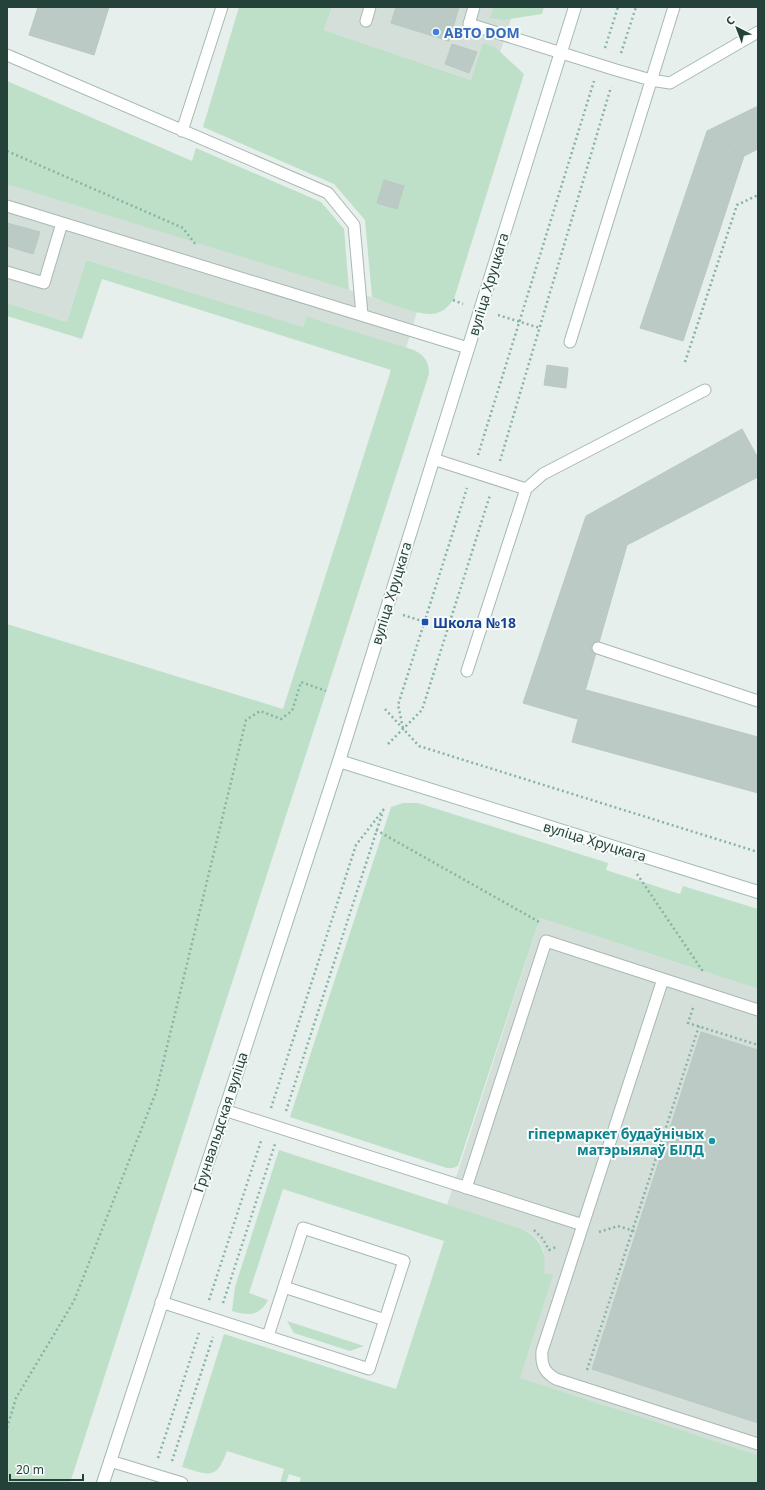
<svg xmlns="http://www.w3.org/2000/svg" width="765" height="1490" font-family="'Noto Sans',sans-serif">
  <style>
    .built { fill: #d4dfda }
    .green { fill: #bfe0c8 }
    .building { fill: #bbcac4; stroke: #b8c9c2 }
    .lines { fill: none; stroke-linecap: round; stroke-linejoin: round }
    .lane-casing { stroke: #a8b8b2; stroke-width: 13 }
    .secondary-casing { stroke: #a4bbb3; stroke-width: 14 }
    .path { stroke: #86b3a5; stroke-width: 2.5; stroke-dasharray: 2 3; stroke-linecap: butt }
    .lane { stroke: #fff; stroke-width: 11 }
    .secondary { stroke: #fff; stroke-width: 12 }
    .shop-dot { fill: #3f7fe0; stroke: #f7fbf9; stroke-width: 1.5 }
    .transit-dot { fill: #1a4fb4; stroke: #f7fbf9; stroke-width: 1.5 }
    .culture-dot { fill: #0f9aa8; stroke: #f7fbf9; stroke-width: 1.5 }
    .labels { text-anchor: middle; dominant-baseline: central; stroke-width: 4; stroke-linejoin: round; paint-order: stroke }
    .shop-label { font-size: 14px; font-weight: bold; fill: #366cbe; stroke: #f7fbf9; text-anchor: start }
    .street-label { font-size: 14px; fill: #24423a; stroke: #f7fbf9 }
    .transit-label { font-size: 14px; font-weight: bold; fill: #164399; stroke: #f7fbf9; text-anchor: start }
    .culture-label { font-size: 14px; font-weight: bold; fill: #0d838f; stroke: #f7fbf9; text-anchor: end }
  </style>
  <rect width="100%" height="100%" fill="#e6efeb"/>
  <path class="built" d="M332,7H515L489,86L324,30Z
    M7,178L417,312L403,358L86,260L67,322L7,303Z
    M540,918L758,989V1455L511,1376L544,1251L539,1241L532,1234L522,1229L447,1205Z"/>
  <path class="green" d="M239,7H332L324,30L471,80L483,43L496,48L524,74L454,299C449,305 445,311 437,313C423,318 387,302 372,297L365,220L334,184L203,127Z
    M494,7H544L542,14L504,20L490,18Z
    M7,81L192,161L196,148L321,202L344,229L349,290L7,184Z
    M86,260L303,327L307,317L414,350C425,356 429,362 429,374L70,1483H7V624L283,709L391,370L102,279L82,339L7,316V303L67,322Z
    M403,803H418L608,863L606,870L680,894L683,886L758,909V989L540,918L458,1166L453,1168H447L290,1117L391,807Z
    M279,1150L522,1229C541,1238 547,1252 544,1273L553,1275L520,1378L758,1455V1483H299L301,1478L289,1474L286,1483H280L284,1469L227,1451C216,1481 209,1475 182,1467L224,1334L396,1389L444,1241L283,1189L249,1293L268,1300C260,1316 248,1316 232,1311L235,1287Z
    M287,1321L364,1346L350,1351L294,1333Z"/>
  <path class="building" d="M38,7H109L94,55L29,35Z
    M396,7H459L449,41L391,23Z
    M452,44L477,52L469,73L445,64Z
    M758,106V149L744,156L707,131Z
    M707,131L744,156L683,341L640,328Z
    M384,180L404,186L397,209L377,203Z
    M7,223L40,232L33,254L7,246Z
    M547,365L568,368L566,388L544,385Z
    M742,429L758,458V477L627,545L577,719L523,703L586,516Z
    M586,690L758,737V793L572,742Z
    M701,1032L758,1050V1423L592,1369Z"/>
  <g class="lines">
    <defs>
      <path id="lane" d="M474,7L469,24L616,70L651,80L670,83L758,32
        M366,21L370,7
        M7,55L328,193L354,225L362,315
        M182,131L222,7
        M7,206L468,348
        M7,272L44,283L62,223
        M570,342L674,7
        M433,459L526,489
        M598,648L758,701
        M467,671L526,489L543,474L705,390
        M663,979L542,1351C541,1365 544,1372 556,1379L758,1444
        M224,1110L583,1225
        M466,1188L546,941L758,1010
        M284,1287L385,1320
        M161,1302L369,1369L404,1261L303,1228L268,1336
        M110,1461L182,1483"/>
      <path id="secondary" d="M339,761L758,892
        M103,1483L339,761L575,7"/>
    </defs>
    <use href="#lane" class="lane-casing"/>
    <use href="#secondary" class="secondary-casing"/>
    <path class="path" d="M605,48L618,7
      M621,53L636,7
      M7,151L183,228L196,245
      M453,300L463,304
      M498,315L540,328
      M685,362L737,205L758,195
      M478,455L594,81
      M500,461L611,87
      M403,615L425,622
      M385,709L419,746L758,852
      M403,728L398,705L467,488
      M388,744L422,710L490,495
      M376,830L541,923
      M637,874L704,973
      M693,1008L688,1023L758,1045
      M271,1108L356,845L384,809
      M286,1111L383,811
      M534,1230L543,1239L549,1250L556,1247
      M599,1232L618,1226L637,1232
      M209,1300L261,1141
      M223,1303L275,1144
      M587,1370L699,1026
      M7,1428L16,1398L74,1301L156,1092L246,720L260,711L281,719L292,711L301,682L326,691
      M158,1458L199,1333
      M172,1461L213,1337"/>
    <use href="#lane" class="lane"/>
    <use href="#secondary" class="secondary"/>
  </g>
  <circle class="shop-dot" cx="436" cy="32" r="4"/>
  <rect class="transit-dot" x="421" y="618" width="8" height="8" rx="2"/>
  <circle class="culture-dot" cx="712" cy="1141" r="4"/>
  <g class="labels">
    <g class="shop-label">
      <text x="444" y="32">АВТО DOM</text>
    </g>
    <g class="street-label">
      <text transform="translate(488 284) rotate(-73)">вуліца Хруцкага</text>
      <text transform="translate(391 593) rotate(-73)">вуліца Хруцкага</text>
      <text transform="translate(595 841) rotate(17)">вуліца Хруцкага</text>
      <text transform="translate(220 1122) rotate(-72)">Грунвальдская вуліца</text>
    </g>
    <g class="transit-label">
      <text x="433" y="622">Школа №18</text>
    </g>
    <g class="culture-label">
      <text x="704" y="1133">гіпермаркет будаўнічых<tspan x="704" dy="16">матэрыялаў БІЛД</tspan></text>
    </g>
  </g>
  <rect width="765" height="1490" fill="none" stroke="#24423a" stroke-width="16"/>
  <g transform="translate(737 28) rotate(318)" stroke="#f7fbf9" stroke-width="3" paint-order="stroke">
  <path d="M0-3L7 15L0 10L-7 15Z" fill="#24423a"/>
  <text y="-6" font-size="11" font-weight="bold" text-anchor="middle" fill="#24423a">С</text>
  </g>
  <path d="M10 1474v6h73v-6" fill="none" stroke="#24423a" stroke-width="2"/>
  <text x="16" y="1474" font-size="12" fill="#24423a" stroke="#f7fbf9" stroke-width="3" paint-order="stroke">20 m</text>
</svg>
